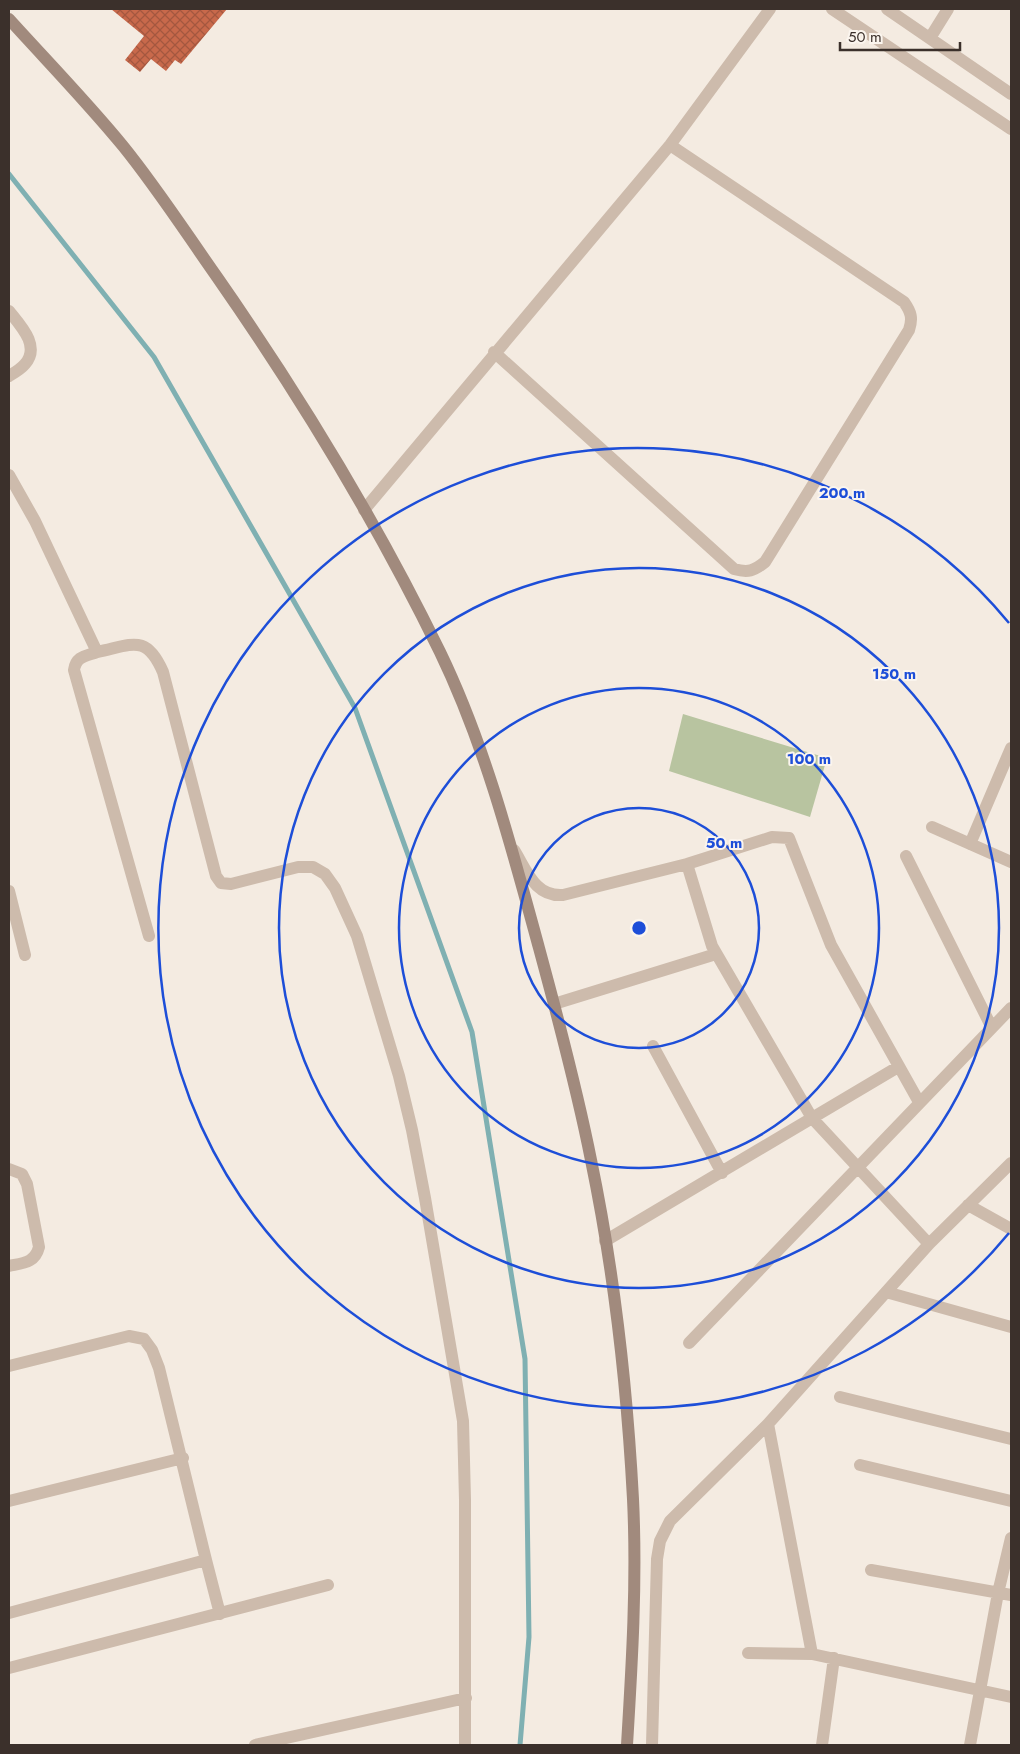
<svg xmlns="http://www.w3.org/2000/svg" width="1020" height="1754" font-family="Jost,sans-serif">
  <style>
    .pitch { fill: #b8c4a0 }
    .lines { fill: none; stroke-linecap: round; stroke-linejoin: round }
    .stream { stroke: #7fb0b2; stroke-width: 5 }
    .building { fill: url(#building-cross-hatch) }
    .street { stroke: #cdbbac; stroke-width: 12 }
    .secondary { stroke: #a18a7d; stroke-width: 12 }
    .ring { fill: none; stroke: #1d4ed8; stroke-width: 2.5 }
    .centre { fill: #1d4ed8; stroke: #fbf5ee; stroke-width: 2.5 }
    .ring-label { font-size: 15px; text-anchor: middle; font-weight: bold; fill: #1d4ed8; stroke: #fbf5ee; stroke-width: 4; stroke-linejoin: round; paint-order: stroke }
  </style>
  <defs>
    <pattern id="building-cross-hatch" width="8" height="8" patternUnits="userSpaceOnUse" patternTransform="scale(1.25)"><rect width="8" height="8" fill="#c8694b"/><path d="M0 0l8 8M0 8l8-8" fill="none" stroke="#a4573f"/></pattern>
  </defs>
  <rect width="100%" height="100%" fill="#f4ebe1"/>
  <path class="pitch" d="M683,714L827,758L810,817L669,771Z"/>
  <g class="lines">
    <path class="stream" d="M9,174L154,357L355,708L472,1032L525,1359L529,1637L520,1745"/>
  </g>
  <path class="building" d="M111,9H227L181,64L175,60L166,71L151,59L140,72L125,60L144,36Z"/>
  <g class="lines">
    <path class="street" d="M832,9L1011,129
      M887,9L1011,94
      M930,38L948,9
      M9,311C20,325 41,346 25,364C21,369 14,373 9,376
      M494,352L734,569C748,573 754,571 765,562L909,330C913,318 911,312 904,302L670,145
      M9,475L35,521L97,652C132,645 146,633 163,672L216,876L221,883L231,884L298,867H313L325,874L335,888L357,936L399,1076L412,1130L425,1198L463,1421L465,1500V1745
      M364,510L670,145L770,9
      M97,652C86,656 76,656 74,670L149,936
      M932,827L1011,862
      M970,844L1011,748
      M514,850C527,871 535,897 563,895L687,864L772,837L789,838L831,945L919,1102
      M906,856L991,1026
      M687,864L712,946L812,1118L929,1244
      M9,891L25,955
      M554,1004L716,954
      M653,1046L722,1173
      M9,1169L22,1174L27,1184L39,1247C35,1263 23,1263 9,1266
      M968,1205L1011,1229
      M605,1241L898,1067
      M886,1292L1011,1327
      M689,1343L1011,1008
      M9,1366L129,1336L144,1339L152,1350L159,1368L206,1560
      M840,1397L1011,1439
      M768,1424L812,1654L1011,1697
      M860,1465L1011,1501
      M9,1501L183,1458
      M871,1570L1011,1595
      M9,1613L206,1560L220,1614
      M748,1653L812,1654
      M9,1668L328,1585
      M255,1745L466,1698
      M652,1745L657,1559L660,1541L670,1521L768,1424L929,1244L1011,1163
      M822,1745L834,1658
      M970,1745L998,1593L1011,1538"/>
    <path class="secondary" d="M9,19C47,61 87,102 123,146C157,188 186,233 217,277C300,396 376,521 440,652C485,745 512,849 539,948C558,1018 577,1089 591,1160C614,1271 627,1386 633,1499C637,1581 632,1663 627,1745"/>
  </g>
  <g class="ring">
    <circle cx="639" cy="928" r="120"/>
    <circle cx="639" cy="928" r="240"/>
    <circle cx="639" cy="928" r="360"/>
    <path d="M1009 1233A480 480 0 1 1 1009 623"/>
  </g>
  <circle cx="639" cy="928" r="8" class="centre"/>
  <g class="ring-label">
    <text x="842" y="498">200 m</text>
    <text x="894" y="679">150 m</text>
    <text x="809" y="764">100 m</text>
    <text x="724" y="848">50 m</text>
  </g>
  <rect width="1020" height="1754" fill="none" stroke="#3b302b" stroke-width="20"/>
  <path d="M840 42v8h120v-8" fill="none" stroke="#3b302b" stroke-width="2.5"/>
  <text x="848" y="42" font-size="15" fill="#3b302b" stroke="#fbf5ee" stroke-width="4" paint-order="stroke">50 m</text>
</svg>
